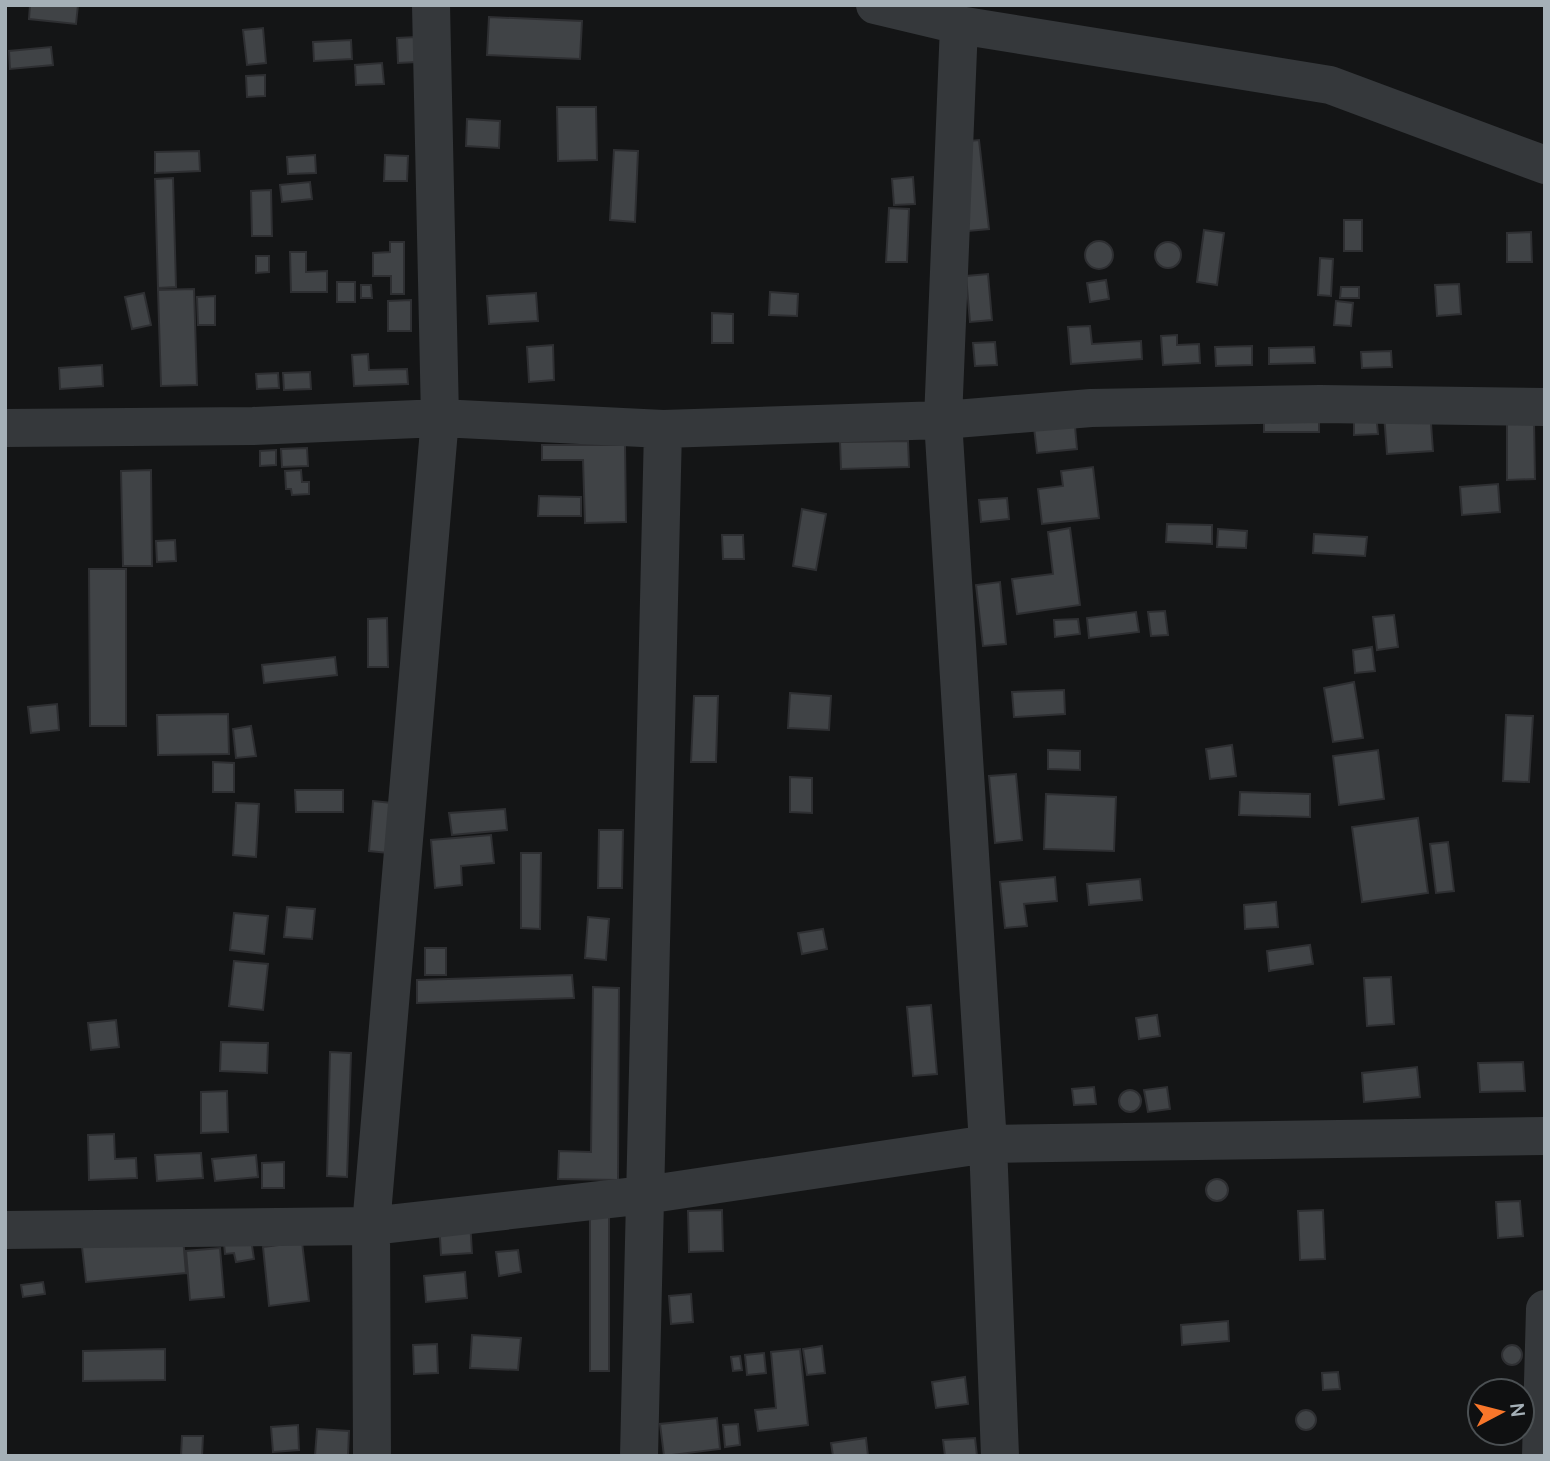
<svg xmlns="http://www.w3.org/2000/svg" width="1550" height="1461" font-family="Manrope,sans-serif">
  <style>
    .building { fill: #404346; stroke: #2e2f32; stroke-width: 2 }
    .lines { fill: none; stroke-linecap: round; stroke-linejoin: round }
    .street { stroke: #35383b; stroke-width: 38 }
  </style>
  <rect width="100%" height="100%" fill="#141516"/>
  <path class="building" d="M30,5H78L76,24L29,19Z
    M489,17L582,21L580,59L487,55Z
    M263,28L266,63L247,65L243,30Z
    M416,37L417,62L398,63L397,38Z
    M351,40L352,59L314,61L313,42Z
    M51,47L53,65L10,69L9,51Z
    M382,63L384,84L356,85L355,65Z
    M265,75V96L247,97L246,76Z
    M557,107H596L597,160L558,161Z
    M467,119L500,121L499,148L466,146Z
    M979,140L989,229L968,231L959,142Z
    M614,150L638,151L635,222L610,220Z
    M199,151L200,171L155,173V152Z
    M315,155L316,173L288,174L287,157Z
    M385,155L408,156L407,181H384Z
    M913,177L915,204L894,205L892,179Z
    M173,178L176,287L158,288L155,179Z
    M310,182L312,199L282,202L280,185Z
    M271,190L272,236H252L251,191Z
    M889,208L909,209L907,262H886Z
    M1344,220H1362V251H1344Z
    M1204,230L1224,233L1217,285L1197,282Z
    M1531,232L1532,262H1507V233Z
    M1085 255a14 14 0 1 1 28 0a14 14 0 1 1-28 0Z
    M390,242H404V294H391V276H373V253L390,252Z
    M1155 255a13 13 0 1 1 26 0a13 13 0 1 1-26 0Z
    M290,252H306V272L327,271V292H291Z
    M256,256H269V272L256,273Z
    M1320,258L1333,259L1331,296L1318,295Z
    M988,274L992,320L970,322L966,276Z
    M1106,280L1109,299L1090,302L1087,283Z
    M337,282H355V302H337Z
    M1459,284L1461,314L1437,316L1435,285Z
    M361,285H371L372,298H361Z
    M1341,287H1359V298H1340Z
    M194,289L197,385L161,386L158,290Z
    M770,292L798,294L797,316L769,315Z
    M144,293L151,325L132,329L125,297Z
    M536,293L538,321L489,324L487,296Z
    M215,296V325H198L197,297Z
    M411,300V331H388V301Z
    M1336,301L1353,303L1351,326L1334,325Z
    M712,313L733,314V343H712Z
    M1090,326L1092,344L1141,341L1142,359L1071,364L1068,327Z
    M1177,335V345L1199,344L1200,363L1163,365L1161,336Z
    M995,342L997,365L975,366L973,343Z
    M553,345L554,380L529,382L527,347Z
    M1252,346V365L1216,366L1215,347Z
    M1314,347L1315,363L1269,364V348Z
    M1391,351L1392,367L1362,368L1361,352Z
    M368,354L369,370L407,369L408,384L354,386L352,355Z
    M102,365L103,386L60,389L59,368Z
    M310,372L311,389L284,390L283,373Z
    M278,373L279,388L257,389L256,374Z
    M1430,410L1433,451L1387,454L1384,414Z
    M1264,411H1319V432H1264Z
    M1376,414L1378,434L1354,435V415Z
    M1074,415L1077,449L1037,453L1033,419Z
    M1507,422H1534L1535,479L1507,480Z
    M908,441L909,467L841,469L840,442Z
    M542,445H625L626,522L585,523L583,460H542Z
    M307,448L308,466L282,467L281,449Z
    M276,450V465L260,466V451Z
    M1093,467L1099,518L1042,524L1038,489L1063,486L1061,471Z
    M151,470L152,566H123L121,471Z
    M301,470L302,482H309V494L292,495L291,489H286L285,471Z
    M1498,484L1500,512L1462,515L1460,487Z
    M539,496L581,497V516H538Z
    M1007,498L1009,519L981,522L979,500Z
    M802,509L826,514L816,570L793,566Z
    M1167,524L1212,525V544L1166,542Z
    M1070,528L1080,605L1017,614L1012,579L1053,574L1048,532Z
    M1218,529L1247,531L1246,548L1217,547Z
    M1314,534L1367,537L1365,556L1313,553Z
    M722,535H743L744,559H723Z
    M175,540L176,561L157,562L156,541Z
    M89,569H126V726H90Z
    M1000,582L1006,644L983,646L976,585Z
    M1165,611L1168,635L1151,636L1148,612Z
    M1136,612L1139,632L1089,638L1087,618Z
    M1394,615L1398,647L1377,650L1373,617Z
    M387,618L388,667H368V619Z
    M1078,619L1080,634L1055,637L1054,620Z
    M1372,647L1375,671L1355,673L1353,650Z
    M335,657L337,675L264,683L262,665Z
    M1354,682L1363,738L1333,742L1324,688Z
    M1064,690L1065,714L1014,717L1012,692Z
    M790,693L831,696L829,730L788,728Z
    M694,696H718L716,762H691Z
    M57,704L59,730L31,733L28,707Z
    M228,714L229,754L158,755L157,715Z
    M1506,715L1533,716L1529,782L1503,781Z
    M251,726L256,756L236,758L233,729Z
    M1232,745L1236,776L1210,779L1206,749Z
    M1048,750L1080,751V770L1048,769Z
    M1378,750L1384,799L1339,805L1333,756Z
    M213,762L234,763V792H213Z
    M1016,774L1022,840L995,843L989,776Z
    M790,777L812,778V813L790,812Z
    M295,790H343V812H296Z
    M1240,792L1310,794V817L1239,815Z
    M1046,794L1116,797L1114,851L1044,849Z
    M373,801L392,803L388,853L369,851Z
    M236,803L259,804L256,857L233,855Z
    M505,809L507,830L452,835L449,813Z
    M1418,818L1428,893L1362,902L1352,827Z
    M599,830H623L622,888H598Z
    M491,835L494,863L461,866L462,885L435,888L431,840Z
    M1448,842L1454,891L1436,893L1430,844Z
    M521,853H541L540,929L521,928Z
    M1055,877L1057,901L1024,904L1027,926L1005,928L1000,882Z
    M1140,879L1142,900L1089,905L1087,884Z
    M1276,902L1278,927L1245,929L1244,905Z
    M287,907L315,909L312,939L284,937Z
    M234,913L268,916L264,954L230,950Z
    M588,917L609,919L606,960L585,958Z
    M823,929L827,949L802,954L798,933Z
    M1310,945L1313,964L1269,971L1267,951Z
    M425,948H446V975H425Z
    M234,961L268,964L263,1010L229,1006Z
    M572,975L574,998L417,1003V980Z
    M1391,977L1394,1024L1367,1026L1364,978Z
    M593,987L619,988L618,1180L558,1179L559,1151L591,1152Z
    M931,1005L937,1074L913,1076L907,1007Z
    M1157,1015L1160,1036L1139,1039L1136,1018Z
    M116,1020L119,1047L91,1050L88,1023Z
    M221,1042L268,1043L267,1073L220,1071Z
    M330,1052L351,1053L347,1177L327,1176Z
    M1523,1062L1525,1091L1480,1092L1478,1063Z
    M1417,1067L1420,1097L1364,1102L1362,1073Z
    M1094,1087L1096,1104L1074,1105L1072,1089Z
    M1167,1087L1170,1109L1148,1112L1144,1090Z
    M1119 1101a11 11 0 1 1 22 0a11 11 0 1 1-22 0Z
    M227,1091L228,1132L201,1133V1092Z
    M114,1134L115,1159L136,1158L137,1178L89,1180L88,1135Z
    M201,1153L203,1178L157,1181L155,1155Z
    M256,1155L258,1177L215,1181L212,1159Z
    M284,1162V1188H262V1163Z
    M1206 1190a11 11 0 1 1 22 0a11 11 0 1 1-22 0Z
    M1520,1201L1523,1236L1498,1238L1496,1202Z
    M722,1210L723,1251L689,1252L688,1211Z
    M1323,1210L1325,1259L1300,1260L1298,1211Z
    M590,1216H609V1371H590Z
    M470,1220L472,1253L441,1255L439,1221Z
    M183,1237L186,1273L86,1282L82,1247Z
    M251,1239L254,1259L236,1262L234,1253L225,1254L224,1243Z
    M302,1242L309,1301L269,1306L263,1247Z
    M220,1248L224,1297L190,1300L186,1251Z
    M518,1250L521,1272L499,1276L496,1252Z
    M465,1272L467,1298L426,1302L424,1276Z
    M43,1282L45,1294L23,1297L21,1285Z
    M691,1294L693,1322L671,1324L669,1296Z
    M1228,1321L1229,1341L1182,1345L1181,1325Z
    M472,1335L521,1338L518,1370L470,1368Z
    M437,1344L438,1373L414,1374L413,1345Z
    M1502 1355a10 10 0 1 1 20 0a10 10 0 1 1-20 0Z
    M822,1346L825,1373L807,1375L803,1349Z
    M165,1349V1380L83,1381V1351Z
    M800,1349L808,1425L758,1431L755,1410L776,1408L771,1352Z
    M764,1353L766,1373L747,1375L745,1355Z
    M740,1356L742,1370L733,1371L731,1357Z
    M1338,1372L1340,1389L1323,1390L1322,1373Z
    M965,1377L968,1404L936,1408L932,1382Z
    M1296 1420a10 10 0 1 1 20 0a10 10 0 1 1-20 0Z
    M717,1418L720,1449L664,1456L660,1424Z
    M738,1424L740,1445L725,1447L723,1425Z
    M298,1425L299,1450L273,1452L271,1427Z
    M317,1429L349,1431L348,1456H315Z
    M182,1436H203L202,1456H181Z
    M866,1438L868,1456H833L831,1443Z
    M975,1438L977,1456H945L943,1440Z"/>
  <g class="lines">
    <path class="street" d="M875,5L959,25L1330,85L1545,165
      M959,25L943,420L988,1144L1000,1456
      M5,428L253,426L440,418L663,429L943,420L1091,408L1320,404L1545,407
      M5,1230L371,1226L645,1195L988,1144L1545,1136
      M372,1456L371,1226L440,418L431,5
      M639,1456L663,429
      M1541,1456L1545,1309"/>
  </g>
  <rect width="1550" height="1461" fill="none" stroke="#a5b0b7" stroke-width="14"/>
  <g transform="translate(1501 1412) rotate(83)"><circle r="33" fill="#0f1011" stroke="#4b5053" stroke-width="2"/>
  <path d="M0-5L12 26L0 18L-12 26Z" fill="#f8762a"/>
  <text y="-10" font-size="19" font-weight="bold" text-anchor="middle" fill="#a5b0b7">N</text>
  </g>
</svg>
